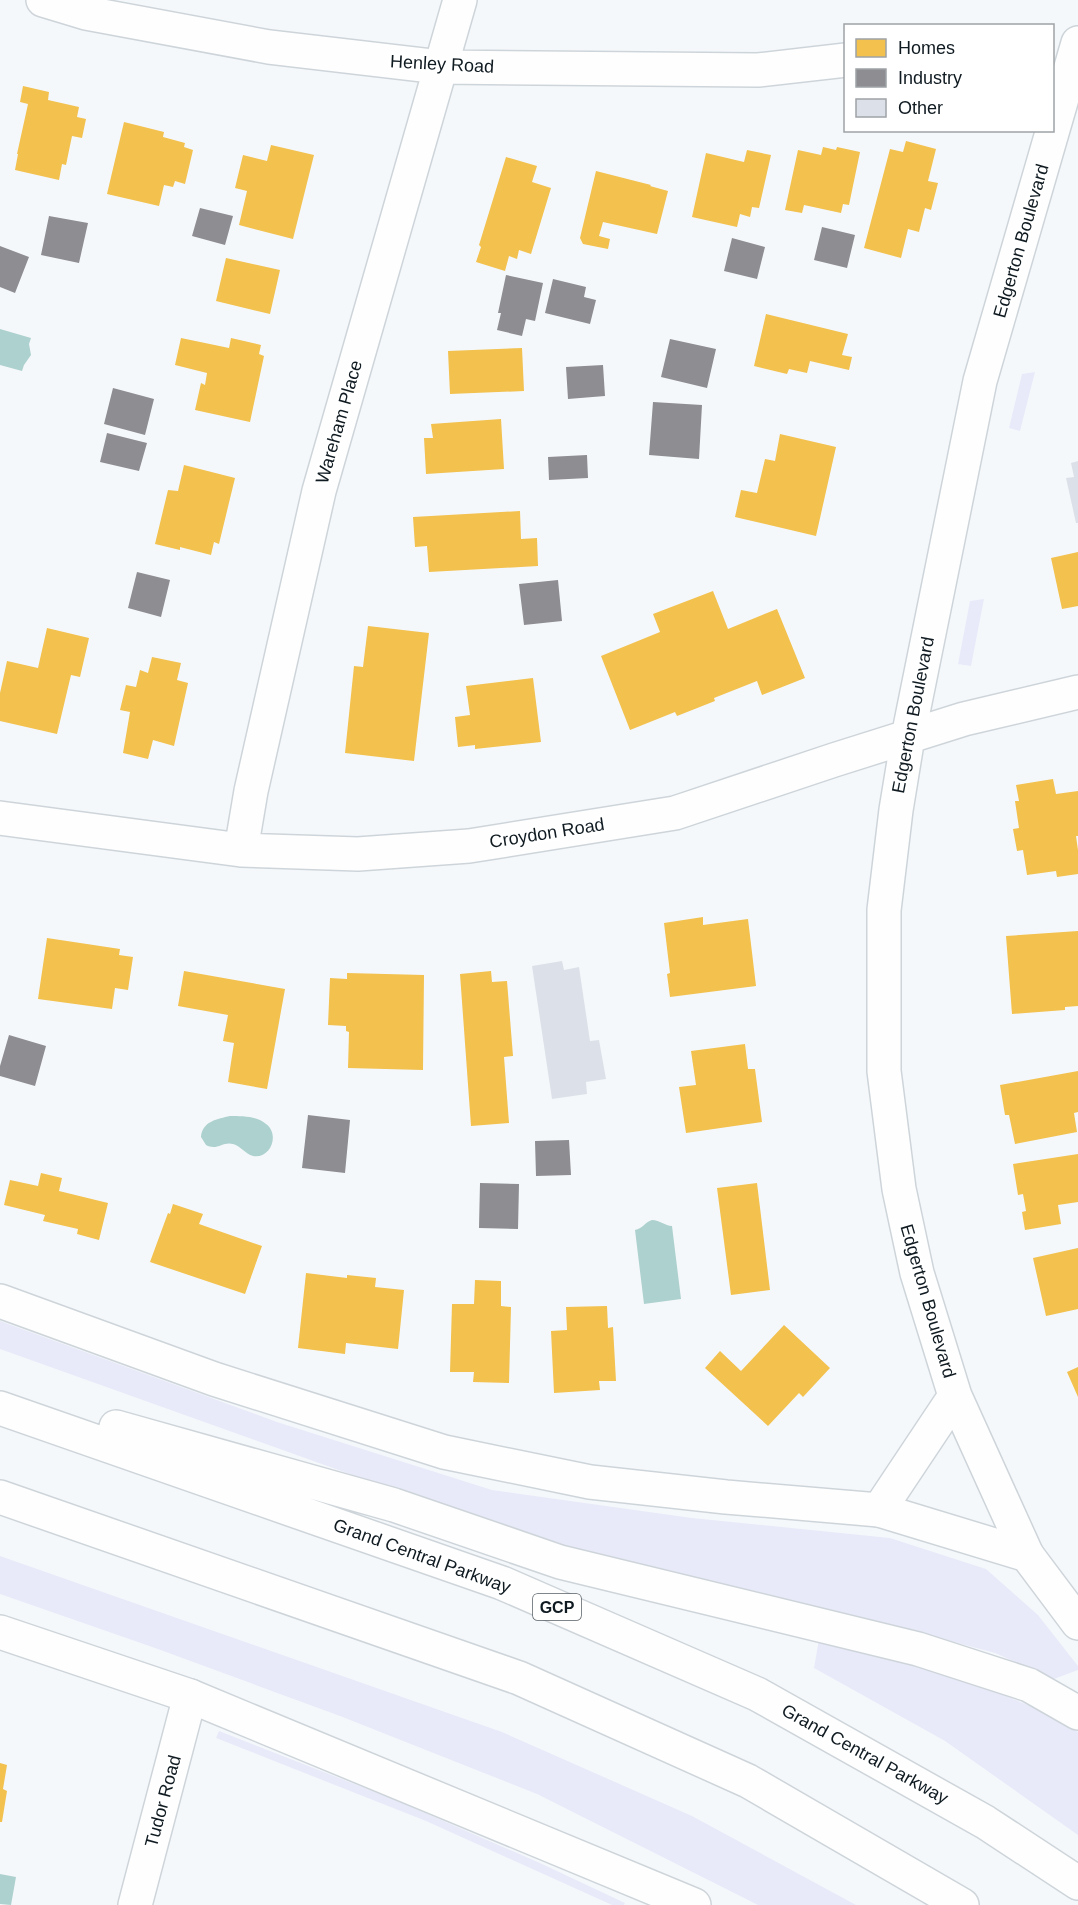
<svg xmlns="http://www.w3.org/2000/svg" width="1078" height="1905" font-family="Helvetica,sans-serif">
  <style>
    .green { fill: #e9eaf9 }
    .water { fill: #add1ce }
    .homes { fill: #f2c14e }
    .industry { fill: #8d8d92 }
    .building { fill: #dce1e9 }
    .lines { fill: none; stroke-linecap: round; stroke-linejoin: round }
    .street-casing { stroke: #ced5da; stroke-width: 36 }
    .secondary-casing { stroke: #ced5da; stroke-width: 36 }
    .highway-casing { stroke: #ced5da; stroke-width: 36 }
    .street { stroke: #fefefe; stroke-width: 33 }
    .secondary { stroke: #fefefe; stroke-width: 33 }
    .highway { stroke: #fefefe; stroke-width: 33 }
    .labels { text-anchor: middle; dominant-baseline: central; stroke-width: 6; stroke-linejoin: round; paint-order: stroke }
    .shield { fill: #fff; stroke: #575f64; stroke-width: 1.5 }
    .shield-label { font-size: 16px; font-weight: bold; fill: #0f1a21 }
    .street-label { font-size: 18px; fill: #0f1a21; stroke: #fff }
  </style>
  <rect width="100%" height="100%" fill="#f5f8fb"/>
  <path class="green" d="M1035,372L1020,431L1009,428L1022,374Z
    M984,599L971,666L958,664L970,601Z
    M0,1321L277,1422L492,1490L692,1518L890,1538L986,1569L1038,1615L1078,1666V1670L1054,1679L995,1653L913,1631L581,1552L453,1511L0,1349Z
    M0,1556L502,1732L692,1816L856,1905H758L537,1794L340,1716L155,1648L0,1594Z
    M819,1639L961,1678L1055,1716L1078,1732V1835L945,1741L814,1668Z
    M219,1731L393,1799L540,1863L625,1903L624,1905H612L426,1821L216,1738Z"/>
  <path class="water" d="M0,329L31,338L29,344L31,355L24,365L22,371L0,365Z
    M230,1116C242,1116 257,1116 266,1124C280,1134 271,1159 253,1156C245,1154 241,1146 233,1144C223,1141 217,1151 206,1145L201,1137C202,1121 218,1119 230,1116Z
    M652,1220C660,1220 665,1226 672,1226L681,1299L644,1304L635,1230C642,1229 645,1222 652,1220Z
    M0,1874L16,1877L11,1905L0,1904Z"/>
  <path class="homes" d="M23,86L49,92L48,100L79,107L77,117L86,119L82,138L72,136L66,165L62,164L59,180L15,170L18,154H17L28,104L20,102Z
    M124,122L164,132L163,137L185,143L184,147L193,150L185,184L175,181L173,187L164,185L159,206L107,194Z
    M906,141L936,149L928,181L938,183L931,210L925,208L919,232L908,229L901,258L864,248L890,149L903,152Z
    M271,145L314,155L293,239L239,225L247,191L235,188L243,155L267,161Z
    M823,147L836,150L837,147L860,152L849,205L843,204L841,213L804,205L802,213L785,210L798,150L821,155Z
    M747,150L771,155L759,208L752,207L750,217L740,214L737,227L692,217L706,153L744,162Z
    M506,157L537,166L532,182L551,188L531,254L519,250L517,259L509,256L505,271L476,262L481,247L479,245Z
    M596,171L651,185L650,186L668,191L657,234L603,222L599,236L610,239L608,249L583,244L580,238Z
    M226,258L280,270L270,314L216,301Z
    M766,314L848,334L842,355L852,357L849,370L810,361L807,373L789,369L787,374L754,366Z
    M181,338L229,348L231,338L261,345L259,354L264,356L250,422L195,410L201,383L205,385L207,373L175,365Z
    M522,348L524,391L450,394L448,351Z
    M501,419L504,469L426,474L424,438H433L431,424Z
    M780,434L836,447L816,536L735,517L741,490L757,493L765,459L775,461Z
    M184,465L235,478L219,544L214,542L211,555L180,547V550L155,544L168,490L178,491Z
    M520,511L521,539L537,538L538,566L429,572L427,546L415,547L413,517Z
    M1078,552V606L1062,609L1051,558Z
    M713,591L728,629L777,609L805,678L762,695L757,681L714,698L715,701L677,716L675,712L630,730L601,656L660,632L653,614Z
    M368,626L429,633L414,761L345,753L354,666L363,667Z
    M47,628L89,638L80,677L71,675L57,734L0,721V693L7,661L38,668Z
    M152,657L181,663L177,680L188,683L174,746L153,740L148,759L123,753L130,712L120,710L126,685L136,687L140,670L148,673Z
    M533,678L541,742L475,749V745L458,747L455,717L470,715L466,686Z
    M1053,779L1056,794L1078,791V836H1076L1078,850V874L1057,877L1056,871L1027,875L1023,850L1017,851L1013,829L1019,828L1015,801H1019L1016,785Z
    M703,917V925L748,919L756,986L670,997L667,974L670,973L664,923Z
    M1078,931V1006L1065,1007V1010L1012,1014L1006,936Z
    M47,938L120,949L119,955L133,957L128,990L115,988L112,1009L38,999Z
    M184,971L285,989L267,1089L228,1082L234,1043L223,1041L228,1015L178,1006Z
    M491,971L492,982L507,981L513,1056L504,1057L509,1123L471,1126L460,974Z
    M347,973L424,975L423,1070L348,1068L349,1032L346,1031V1026L328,1025L330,978L347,979Z
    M745,1044L748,1069H755L762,1122L686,1133L679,1087L696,1085L691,1051Z
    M1078,1071V1112L1074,1113L1077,1132L1015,1144L1009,1115H1005L1000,1085Z
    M1078,1154V1202L1058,1205L1061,1224L1025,1230L1022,1212L1026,1211L1025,1205L1023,1194L1018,1195L1013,1164Z
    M41,1173L62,1178L59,1191L108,1203L99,1240L77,1234L78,1229L43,1221L45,1215L4,1205L10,1180L38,1186Z
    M757,1183L770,1290L731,1295L717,1188Z
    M173,1204L203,1214L199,1224L262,1246L245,1294L150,1262L168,1213L170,1214Z
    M1078,1248V1309L1046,1316L1033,1258Z
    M306,1273L347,1278V1275L376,1278L375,1287L404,1290L398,1349L346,1343L345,1354L298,1348Z
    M475,1280L501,1281V1306L511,1307L509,1383L473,1382L474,1372H450L452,1304H474Z
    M607,1306L608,1328L613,1327L616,1381H599L600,1390L554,1393L551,1331L567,1330L566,1307Z
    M784,1325L830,1368L803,1397L799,1393L768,1426L705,1368L720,1351L741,1371Z
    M1078,1367V1397L1067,1372Z
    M0,1763L7,1765L3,1789L7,1791L2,1822H0Z"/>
  <path class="industry" d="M200,208L233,216L225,245L192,236Z
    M49,216L88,223L79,263L41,255Z
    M822,227L855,235L847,268L814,260Z
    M732,238L765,247L757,279L724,271Z
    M0,246L29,257L15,293L0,287Z
    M506,275L543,283L535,321L526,319L522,336L497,330L501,313H498Z
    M553,279L586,287L584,297L596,300L590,324L545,313Z
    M670,339L716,349L707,388L661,377Z
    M603,365L605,396L568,399L566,367Z
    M113,388L154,399L145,435L104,424Z
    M653,402L702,405L699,459L649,455Z
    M107,433L147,443L139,471L100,462Z
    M587,455L588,478L549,480L548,457Z
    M137,572L170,580L161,617L128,608Z
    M558,580L562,621L524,625L519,584Z
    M9,1035L46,1046L35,1086L0,1076V1066Z
    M308,1115L350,1120L345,1173L302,1168Z
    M569,1140L571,1175L536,1176L535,1141Z
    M480,1183L519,1184L518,1229L479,1228Z"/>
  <path class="building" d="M1078,461V523H1076L1066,478L1074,477L1071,463Z
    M562,961L564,970L579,967L590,1041L599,1040L606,1079L586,1082L587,1094L552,1099L532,966Z"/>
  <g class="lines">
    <defs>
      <path id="street" d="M43,0L86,13L269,47L440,67L758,70L846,60
        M0,818L241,850L358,854L469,846L675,813L834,760L964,719L1078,692
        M241,850L251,791L319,491L460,0
        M879,1510L955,1396
        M1027,1555L955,1396L917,1273L899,1189L884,1071V910L896,810L908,737L980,381L1078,43
        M135,1905L190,1696"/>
      <path id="secondary" d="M0,1301L214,1379L444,1452L590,1482L726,1497L879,1510L1027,1555L1078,1623
        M0,1632L190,1696L694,1905"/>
      <path id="highway" d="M0,1408L502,1583L757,1694L985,1822L1078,1883
        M116,1427L394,1505L560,1562L918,1649L1029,1685L1078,1713
        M0,1497L519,1678L748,1781L962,1905"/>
    </defs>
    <use href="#street" class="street-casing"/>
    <use href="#secondary" class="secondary-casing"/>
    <use href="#highway" class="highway-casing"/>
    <use href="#street" class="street"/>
    <use href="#secondary" class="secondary"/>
    <use href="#highway" class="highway"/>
  </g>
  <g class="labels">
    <rect class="shield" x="533" y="1594" width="48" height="26" rx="4.5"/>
    <g class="shield-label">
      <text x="557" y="1607">GCP</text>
    </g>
    <g class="street-label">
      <text transform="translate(442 64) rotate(3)">Henley Road</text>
      <text transform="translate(1021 241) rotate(-74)">Edgerton Boulevard</text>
      <text transform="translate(339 422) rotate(-74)">Wareham Place</text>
      <text transform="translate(913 715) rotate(-79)">Edgerton Boulevard</text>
      <text transform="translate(547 833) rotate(-9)">Croydon Road</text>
      <text transform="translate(928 1301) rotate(74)">Edgerton Boulevard</text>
      <text transform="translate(422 1556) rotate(20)">Grand Central Parkway</text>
      <text transform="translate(865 1754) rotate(29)">Grand Central Parkway</text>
      <text transform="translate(163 1801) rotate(-75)">Tudor Road</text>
    </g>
  </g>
  <rect x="844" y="24" width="210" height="108" fill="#ffffff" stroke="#9fa3a6" stroke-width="1.5"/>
  <rect x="856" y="39" width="30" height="18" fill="#f2c14e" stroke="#9fa3a6" stroke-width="1.5"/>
  <text x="898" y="54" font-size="18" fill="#0f1a21">Homes</text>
  <rect x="856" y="69" width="30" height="18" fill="#8d8d92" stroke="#9fa3a6" stroke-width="1.5"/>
  <text x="898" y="84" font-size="18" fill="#0f1a21">Industry</text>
  <rect x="856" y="99" width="30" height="18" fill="#dce1e9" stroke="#9fa3a6" stroke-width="1.5"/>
  <text x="898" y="114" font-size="18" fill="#0f1a21">Other</text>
</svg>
